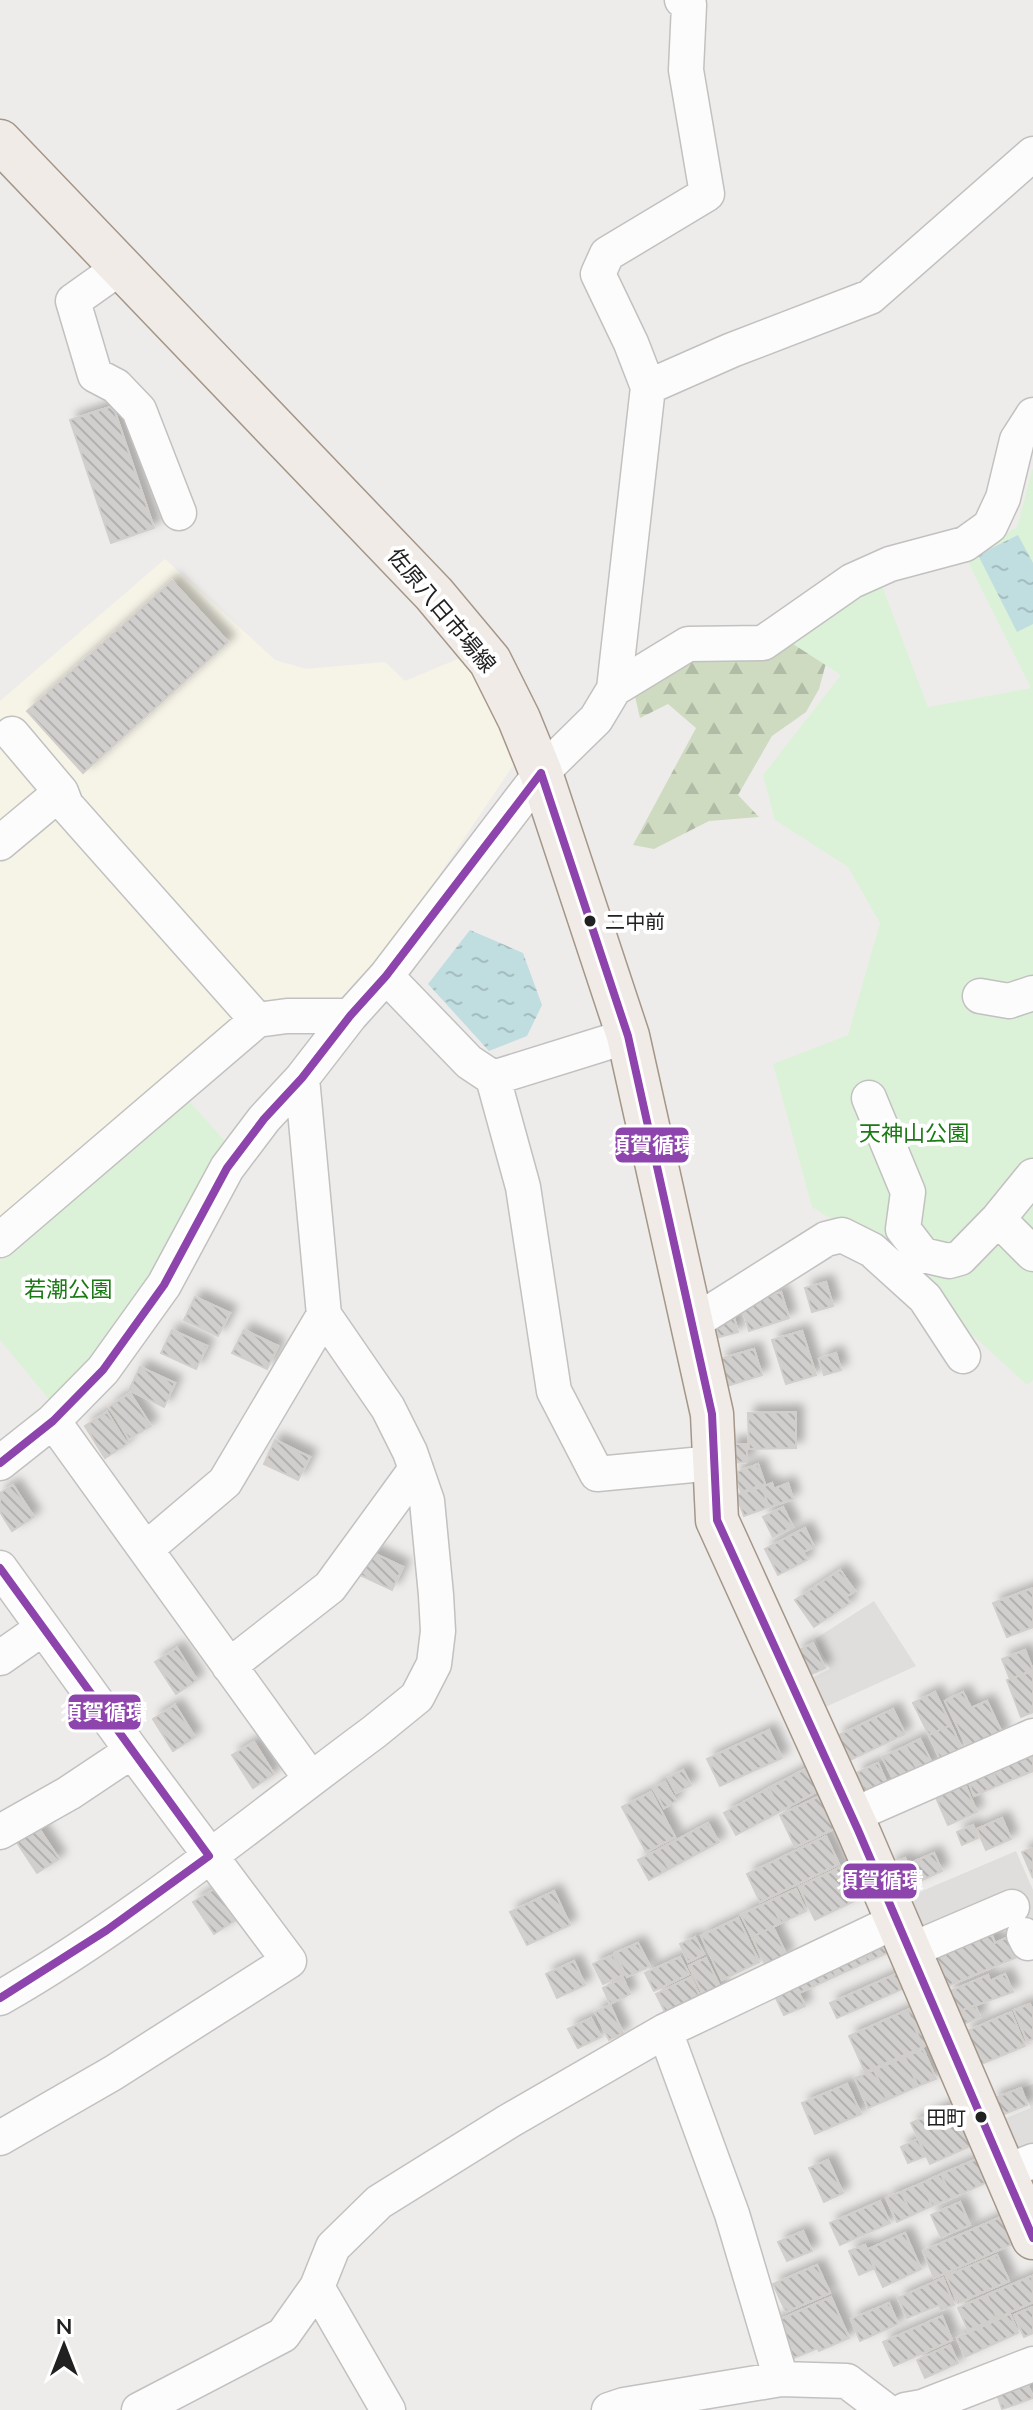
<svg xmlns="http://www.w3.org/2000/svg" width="1033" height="2410" font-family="Mulish,'Noto Sans JP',sans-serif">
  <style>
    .education { fill: #f6f4e7 }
    .forest { fill: url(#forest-firs) }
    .park { fill: #dbf2d8 }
    .parking { fill: #dfdedd }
    .water { fill: url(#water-ripples) }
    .building { fill: url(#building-back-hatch); stroke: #d1cecb; stroke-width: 2; filter: url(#shadow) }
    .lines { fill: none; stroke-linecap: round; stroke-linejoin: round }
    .minor-casing { stroke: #c2c1c0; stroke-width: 37 }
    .major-casing { stroke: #a49688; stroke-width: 45 }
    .minor { stroke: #fcfcfc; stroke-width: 34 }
    .major { stroke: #f1ebe7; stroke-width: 42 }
    .bus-1-casing { stroke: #fff; stroke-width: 14 }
    .bus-1 { stroke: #8e44ad; stroke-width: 8 }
    .bus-dot { fill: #212121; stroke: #fff; stroke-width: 3 }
    .labels { text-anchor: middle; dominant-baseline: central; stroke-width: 8; stroke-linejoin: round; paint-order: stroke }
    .bus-label { font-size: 20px; fill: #212121; stroke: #fff; text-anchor: start }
    .street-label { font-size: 22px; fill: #212121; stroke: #fff }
    .park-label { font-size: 22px; fill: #1a7a14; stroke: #fff }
    .line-badge { stroke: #fff; stroke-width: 3 }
    .badge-label { font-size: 22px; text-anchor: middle; font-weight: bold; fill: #fff }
  </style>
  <defs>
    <pattern id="forest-firs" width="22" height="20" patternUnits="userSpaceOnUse" patternTransform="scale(2)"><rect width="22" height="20" fill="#cedbc1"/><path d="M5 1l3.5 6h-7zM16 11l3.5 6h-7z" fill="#b1bca6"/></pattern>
    <pattern id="water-ripples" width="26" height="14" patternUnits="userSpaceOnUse" patternTransform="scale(2)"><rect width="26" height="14" fill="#c0dde0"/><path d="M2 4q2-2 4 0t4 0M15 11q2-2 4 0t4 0" fill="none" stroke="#a5bdc0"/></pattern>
    <pattern id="building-back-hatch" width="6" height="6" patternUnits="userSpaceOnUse" patternTransform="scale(2)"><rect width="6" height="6" fill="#d1cfcd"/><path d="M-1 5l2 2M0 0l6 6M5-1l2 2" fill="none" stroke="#b3b1b0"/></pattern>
    <filter id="shadow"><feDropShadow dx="7" dy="-7" stdDeviation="4" flood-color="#0004"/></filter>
  </defs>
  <rect width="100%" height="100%" fill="#eeecea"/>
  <path class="education" d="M165,559L275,660L306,669L385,662L405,681L465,656L516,761L363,988L336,1000L259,1002L0,1226V701Z"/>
  <path class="forest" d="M811,626L830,648L819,689L806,712L772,736L738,795L759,817L709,821L654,849L633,845L696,728L668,704L640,718L634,692L673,661Z"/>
  <path class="park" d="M1033,467V1380L1027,1385L876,1247L812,1207L773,1064L848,1035L880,923L848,867L775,820L763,775L841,675L793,644L880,581L928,707L1031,688L966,558L1017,527Z
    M180,1091L225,1141L115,1338L51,1402L0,1340V1261Z"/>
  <path class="parking" d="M874,1601L916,1666L821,1709L808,1680L830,1669L815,1639Z
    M1016,1851L1033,1890V1951L1008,1915L923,1951L901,1900Z
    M1033,2084V2153L1017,2159L1001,2120L1031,2108L1023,2088Z"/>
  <path class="water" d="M1018,535L1033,563V624L1017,632L978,555Z
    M470,930L523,953L542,1005L527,1036L489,1051L428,984Z"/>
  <path class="building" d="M113,406L154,528L111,543L70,420Z
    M172,581L228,642L83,773L27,711Z
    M826,1282L833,1306L812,1312L805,1288Z
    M781,1292L789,1318L749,1331L741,1304Z
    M195,1297L230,1313L218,1336L184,1320Z
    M731,1307L738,1332L719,1337L711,1313Z
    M172,1330L207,1346L196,1369L161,1353Z
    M244,1330L278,1346L267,1369L232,1353Z
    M802,1331L816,1375L786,1384L772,1340Z
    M754,1349L762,1375L727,1386L720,1359Z
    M836,1353L841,1370L824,1375L819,1359Z
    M140,1367L175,1383L164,1407L129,1390Z
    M130,1393L151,1426L129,1439L109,1407Z
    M107,1412L127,1444L105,1458L85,1426Z
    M796,1412V1448L749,1449L748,1413Z
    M275,1440L310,1457L298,1480L264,1464Z
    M730,1444H747V1462L730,1463Z
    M758,1464L765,1484L741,1492L734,1473Z
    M772,1483L774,1489L788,1483L793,1499L769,1507L762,1487Z
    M13,1485L34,1517L12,1531L0,1512V1493Z
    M762,1487L769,1507L744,1516L736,1495Z
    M783,1507L793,1527L773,1537L763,1517Z
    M805,1528L814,1547L803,1552L807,1560L778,1575L765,1549Z
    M369,1551L403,1567L392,1590L358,1574Z
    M840,1570L855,1591L846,1597L850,1603L814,1627L795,1600Z
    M1033,1588V1627L1007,1637L993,1603Z
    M813,1643L825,1668L807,1676L796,1652Z
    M177,1648L197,1680L176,1694L155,1662Z
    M1025,1650L1033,1670L1010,1679L1002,1659Z
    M1033,1671V1712L1021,1717L1007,1680Z
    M935,1692L951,1725L929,1735L913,1703Z
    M963,1692L971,1708L987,1701L1003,1735L969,1751L945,1701Z
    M175,1705L195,1737L173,1751L153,1719Z
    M893,1709L905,1734L848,1761L837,1736Z
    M951,1725L962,1749L940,1759L929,1735Z
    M769,1730L782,1758L720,1786L707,1759Z
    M920,1739L934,1767L919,1774L906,1746Z
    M254,1742L274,1774L253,1788L232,1755Z
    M906,1746L919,1774L896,1785L882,1757Z
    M1033,1746V1771L999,1785L990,1765Z
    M878,1763L890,1790L868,1799L856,1773Z
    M990,1765L999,1785L974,1796L966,1775Z
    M811,1766L823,1788L781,1811L769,1788Z
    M683,1770L691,1785L676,1793L668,1778Z
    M963,1780L977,1812L948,1825L934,1793Z
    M665,1782L676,1801L664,1808L653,1788Z
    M769,1788L781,1811L736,1835L724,1813Z
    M651,1792L675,1837L646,1852L622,1807Z
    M824,1794L840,1826L795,1847L780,1815Z
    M1002,1818L1011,1839L986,1850L977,1829Z
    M708,1823L719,1842L669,1869L658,1850Z
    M973,1825L978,1838L962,1845L957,1832Z
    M38,1827L59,1859L37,1873L16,1841Z
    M826,1836L839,1864L760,1902L747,1874Z
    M1033,1848V1878L1022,1852Z
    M658,1850L669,1869L649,1880L638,1860Z
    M934,1853L942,1871L916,1883L908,1864Z
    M905,1858L916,1883L900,1890L889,1865Z
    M855,1860L871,1893L815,1920L799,1887Z
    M216,1888L236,1920L214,1934L193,1902Z
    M796,1889L806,1911L781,1923L770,1901Z
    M554,1891L570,1925L527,1945L510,1912Z
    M770,1901L781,1923L752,1937L741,1915Z
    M738,1918L759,1962L722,1980L701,1936Z
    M988,1926L995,1943L1013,1935L1022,1955L943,1988L927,1951Z
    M773,1927L787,1956L766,1966L752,1937Z
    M885,1934L892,1951L867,1962L860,1945Z
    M695,1937L704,1954L688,1962L680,1944Z
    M638,1943L650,1966L627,1977L615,1953Z
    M860,1945L867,1962L836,1976L829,1961Z
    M613,1955L623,1975L603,1984L593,1964Z
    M680,1957L689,1974L654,1991L645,1973Z
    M706,1958L722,1991L705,1999L689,1966Z
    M574,1961L585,1985L557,1998L546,1974Z
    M829,1961L836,1976L799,1993L792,1978Z
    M905,1970L911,1985L837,2018L830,2003Z
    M1005,1974L1013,1992L957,2012L948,1992L988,1975L990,1981Z
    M691,1977L701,1999L667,2016L656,1994Z
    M623,1978L630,1994L610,2004L603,1988Z
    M792,1978L805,2006L784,2015L771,1988Z
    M1030,2004L1033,2010V2039L1027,2041L1014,2010Z
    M610,2005L623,2033L609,2040L595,2012Z
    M919,2005L935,2041L923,2047L907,2010Z
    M975,2005L980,2017L962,2025L957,2012Z
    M907,2010L923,2047L865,2072L849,2036Z
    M1011,2012L1025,2046L979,2065L965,2032Z
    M591,2018L601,2037L578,2048L568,2029Z
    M923,2049L936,2079L918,2086L905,2057Z
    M905,2057L918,2086L887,2100L874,2070Z
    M874,2070L887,2100L868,2108L855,2078Z
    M847,2084L861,2114L815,2134L802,2103Z
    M1021,2088L1027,2105L999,2116L992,2099Z
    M957,2103L975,2144L930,2164L911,2123Z
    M918,2139L926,2156L908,2163L901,2147Z
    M984,2156L994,2179L952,2198L941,2174Z
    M828,2160L843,2193L824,2202L809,2168Z
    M941,2174L952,2198L932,2206L922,2183Z
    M922,2183L932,2206L912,2215L901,2192Z
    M901,2192L912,2215L897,2222L886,2198Z
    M880,2201L890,2223L840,2245L830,2223Z
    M960,2202L970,2225L941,2237L931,2215Z
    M1003,2216L1015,2243L934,2278L923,2251Z
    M803,2231L812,2251L787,2261L778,2242Z
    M905,2233L921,2269L883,2287L866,2250Z
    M865,2245L875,2268L859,2275L849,2251Z
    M997,2255L1009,2281L958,2303L946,2276Z
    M817,2265L830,2293L786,2312L773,2284Z
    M1032,2276L1033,2302L997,2318L987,2295Z
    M943,2278L954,2305L941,2310L939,2305L907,2318L898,2298Z
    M987,2295L997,2318L968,2330L958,2308Z
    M831,2297L849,2338L819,2351L818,2348L789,2360L772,2323Z
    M889,2303L898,2324L860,2341L851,2319Z
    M1033,2307V2333L1024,2337L1014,2315Z
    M1010,2314L1018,2333L965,2357L957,2338Z
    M942,2316L952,2340L894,2366L883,2342Z
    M950,2345L958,2363L925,2378L917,2360Z
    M1024,2375L1033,2398L1014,2405L1005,2381Z
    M1005,2381L1014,2405L1002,2409L994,2385Z"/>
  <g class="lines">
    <defs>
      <path id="minor" d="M121,267L73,301L95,375L116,386L139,410L179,513
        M648,387L732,350L870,297L1033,154
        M614,689L648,387L631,343L598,274L607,254L707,194L686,70L689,5L682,0
        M61,792L66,805L257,1020
        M0,843L61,792L12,734
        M386,976L469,1062L493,1078L523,1187L554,1391L597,1474L714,1463
        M980,996L1009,1001L1033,993
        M493,1078L628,1036
        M869,1098L908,1192L903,1229L923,1255L949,1261L960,1258L998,1219L1033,1176
        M998,1219L1033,1254
        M0,1240L257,1020L287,1016H350
        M693,1323L826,1239L842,1235L872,1250L925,1298L963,1356
        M53,1421L311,1779
        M0,1463L53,1421L103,1370L164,1285L227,1168L264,1119L302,1078L350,1016L386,976L541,773L596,719L614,689L688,644L763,643L852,581L890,564L965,544L990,526L1003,498L1017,440L1033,415
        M146,1549L225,1482L324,1315
        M0,1568L132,1751L289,1961L113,2073L0,2138
        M0,1658L43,1628
        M229,1666L330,1587L416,1469
        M851,1816L1033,1736
        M0,1832L69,1793L132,1751
        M1024,1935L1028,1943L1033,1941
        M909,1951L1012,1907
        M0,1998C133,1922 251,1823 374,1732L417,1697L434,1664L438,1631L436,1595L427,1501L410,1452L388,1408L324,1315L302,1078
        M665,2031L732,2214L781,2379
        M1005,2172L1033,2161
        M317,2287L388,2410
        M139,2410L283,2335L317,2287L333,2247L379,2202L509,2121L665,2031L896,1921
        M609,2410L624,2405L781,2379L847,2381L885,2410
        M905,2410L922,2407L1033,2364"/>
      <path id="major" d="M0,141L434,594L490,661L519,719L541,773L628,1036L712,1414L717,1520L858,1830L1033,2238"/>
    </defs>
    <use href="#minor" class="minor-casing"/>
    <use href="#major" class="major-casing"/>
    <use href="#minor" class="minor"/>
    <use href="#major" class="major"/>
    <defs>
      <path id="bus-1" d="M541,773L628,1036L712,1414L717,1520L858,1830L1033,2238
        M0,1463L53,1421L103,1370L164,1285L227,1168L264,1119L302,1078L350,1016L386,976L541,773
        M0,1568L209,1856
        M0,1998L107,1930L209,1856"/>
    </defs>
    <use href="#bus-1" class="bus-1-casing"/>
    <use href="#bus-1" class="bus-1"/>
  </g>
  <g class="bus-dot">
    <circle cx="590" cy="921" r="7"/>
    <circle cx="981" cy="2117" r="7"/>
  </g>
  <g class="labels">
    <g class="bus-label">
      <text x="605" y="921">二中前</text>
      <text x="966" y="2117" text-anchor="end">田町</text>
    </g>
    <g class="street-label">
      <text transform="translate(442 610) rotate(50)">佐原八日市場線</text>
    </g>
    <g class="park-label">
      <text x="914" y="1133">天神山公園</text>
      <text x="68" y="1289">若潮公園</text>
    </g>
  </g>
  <g class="line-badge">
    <rect x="614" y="1126" width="76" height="38" rx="8" fill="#8e44ad"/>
    <rect x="67" y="1693" width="75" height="38" rx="8" fill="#8e44ad"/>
    <rect x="842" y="1862" width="76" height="38" rx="8" fill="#8e44ad"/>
  </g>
  <g class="badge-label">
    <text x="652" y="1153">須賀循環</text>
    <text x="104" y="1720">須賀循環</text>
    <text x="880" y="1888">須賀循環</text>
  </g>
  <g transform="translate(64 2346)" stroke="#ffffff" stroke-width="6" paint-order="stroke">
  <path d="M0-6L14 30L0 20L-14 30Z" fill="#212121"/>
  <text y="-12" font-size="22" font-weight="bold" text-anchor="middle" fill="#212121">N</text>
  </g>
</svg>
